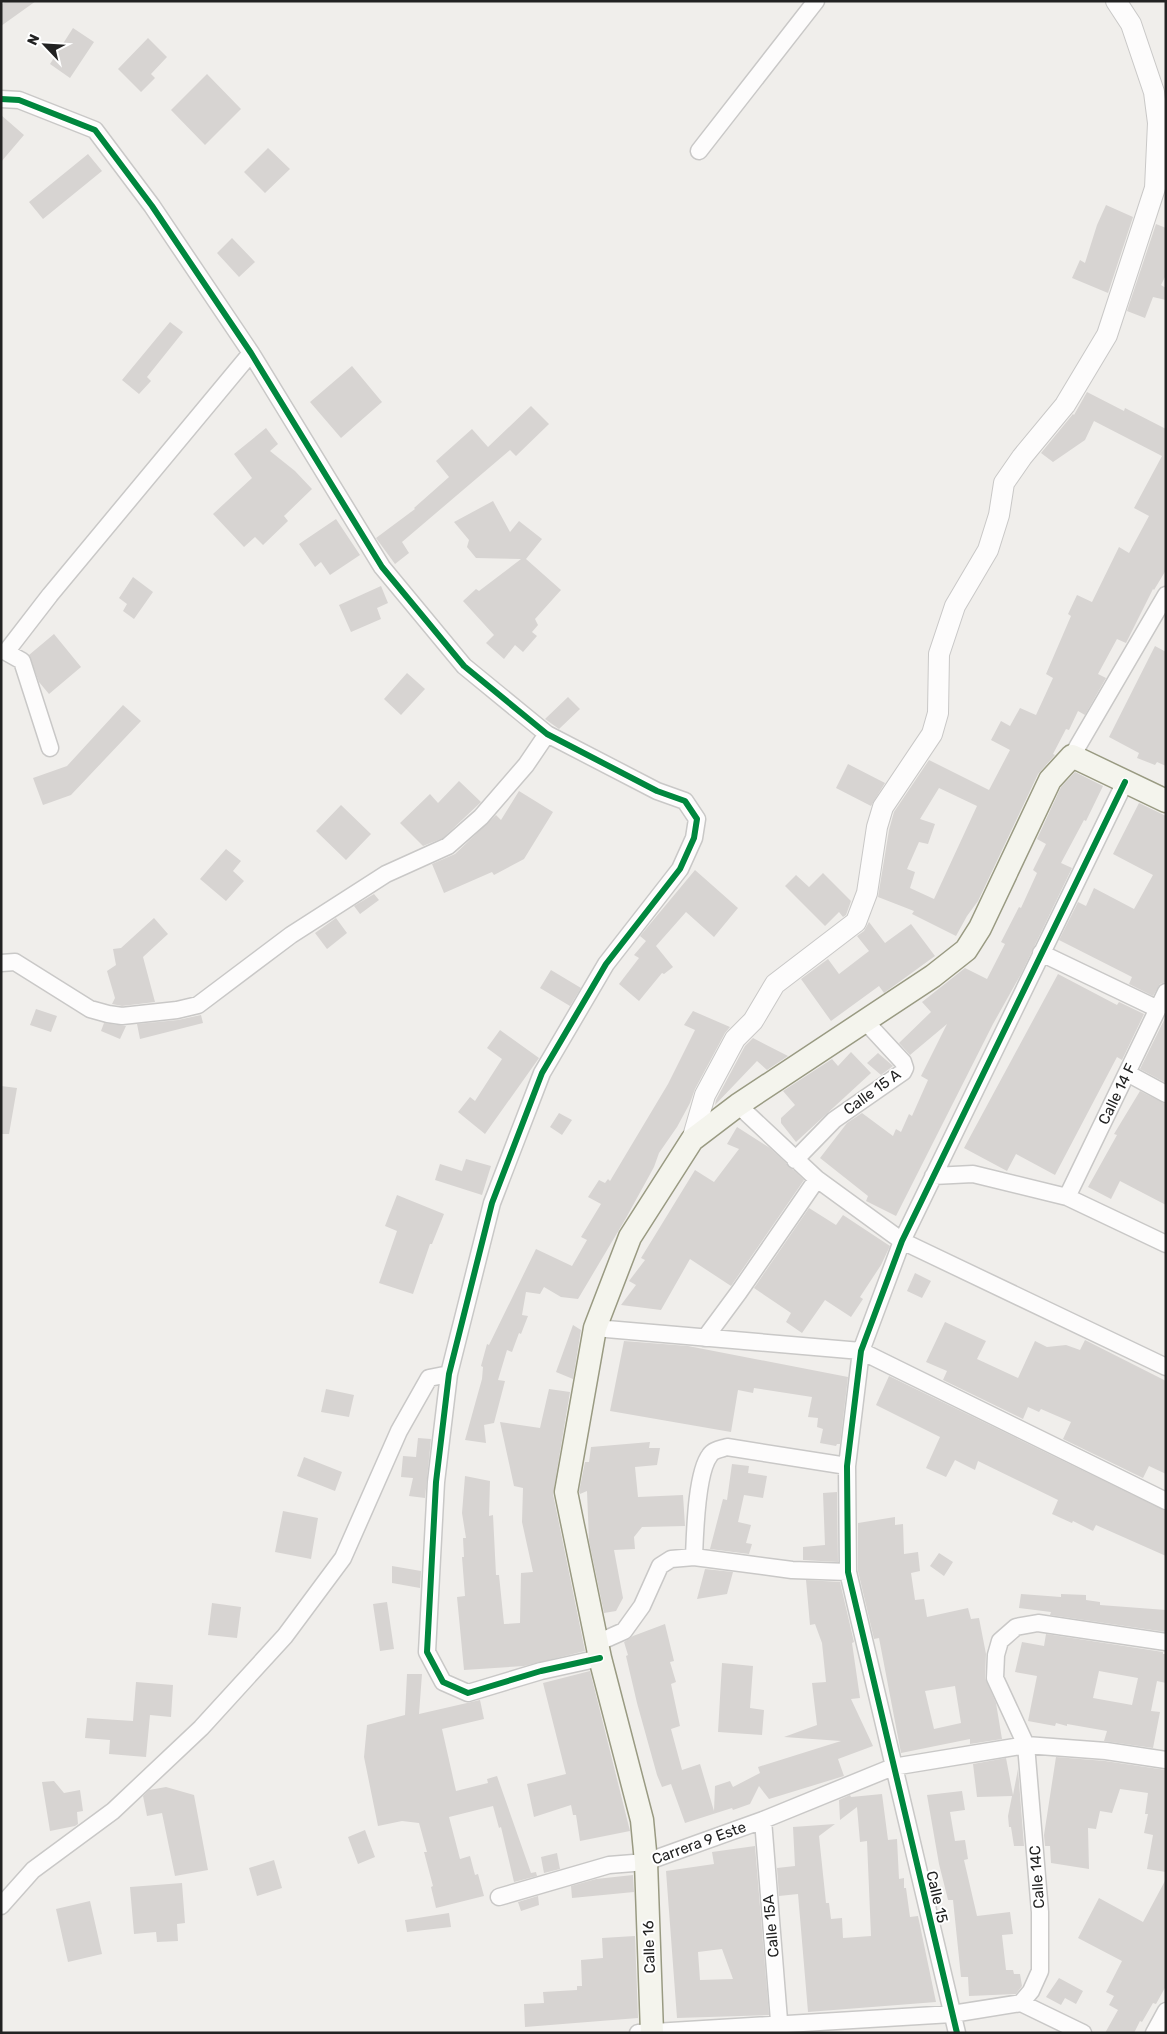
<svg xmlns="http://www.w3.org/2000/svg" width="1167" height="2034" font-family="Rubik,sans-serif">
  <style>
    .building { fill: #d7d4d2; fill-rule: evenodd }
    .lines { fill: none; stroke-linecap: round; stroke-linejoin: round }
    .minor-casing { stroke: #c9c8c7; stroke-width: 19 }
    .tertiary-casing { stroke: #c9c8c7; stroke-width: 22 }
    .secondary-casing { stroke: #999a82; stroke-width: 25 }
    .minor { stroke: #fdfcfc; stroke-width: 16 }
    .tertiary { stroke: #fdfcfc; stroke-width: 20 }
    .secondary { stroke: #f4f4ed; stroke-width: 22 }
    .cycleway-casing { stroke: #fff; stroke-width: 9 }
    .cycleway { stroke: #00873e; stroke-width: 6 }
    .labels { text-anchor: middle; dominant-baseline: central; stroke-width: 4; stroke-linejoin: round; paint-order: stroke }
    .street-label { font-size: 15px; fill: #222; stroke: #fff }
  </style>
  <rect width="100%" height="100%" fill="#f0eeeb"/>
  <path class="building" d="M6,1H36L1,26V5Z
    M73,28L94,42L70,78L50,64Z
    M148,38L167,57L151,74L155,78L141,92L118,69Z
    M207,74L241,109L205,145L171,110Z
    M1,115L24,135L1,162Z
    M268,148L290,169L265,193L244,172Z
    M88,154L102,171L43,219L29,202Z
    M1106,205L1133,217L1108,293L1072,278L1080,260L1085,263L1097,225Z
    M1156,224L1166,228V275L1161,285L1166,288V300L1153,297L1145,318L1127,311Z
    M232,238L255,262L239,277L217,253Z
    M170,322L183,332L147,377L151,381L139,394L122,380Z
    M352,366L382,402L341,438L310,402Z
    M1087,392L1124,411L1125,408L1166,429V570L1154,590L1153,589L1126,643L1117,639L1098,674L1106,678L1085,715L1078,711L1069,730L1066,729L1053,754L1055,755L1038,774L978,901L967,916L956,936L912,914L914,911L878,897L889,830L894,812L929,760L989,790L1010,750L991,740L1001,721L1010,726L1020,708L1036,715L1053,678L1046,674L1071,616L1068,614L1077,595L1092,602L1119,547L1129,553L1149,516L1134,508L1162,456L1094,421L1085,440L1053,462L1041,453L1073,414L1074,415ZM939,788L977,806L934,899L910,888L915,872L907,869L919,842L928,844L935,824L920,819Z
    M531,406L549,424L516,456L510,450L402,542L409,553L395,564L376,538L415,509L414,508L449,477L436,461L472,429L488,447Z
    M266,428L278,444L270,451L295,471L312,489L284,516L288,521L263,545L255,537L244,547L213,514L252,478L234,454Z
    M493,501L510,532L519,521L542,539L526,559L561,590L535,619L538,625L532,632L537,636L523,652L515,645L504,659L486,643L494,635L463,601L476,589L479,591L521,559L476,558L467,547L469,540L454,522Z
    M336,519L360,555L330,575L321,562L315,567L299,544Z
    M133,577L153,592L134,619L123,611L127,604L119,598Z
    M381,586L388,603L377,608L381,619L351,632L339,605Z
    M54,634L81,667L49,694L39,682L29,655Z
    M1155,646L1166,652V766L1157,762L1155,765L1137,758L1139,753L1109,737Z
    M407,673L425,689L401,715L384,699Z
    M568,697L580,709L559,729L545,719Z
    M123,705L141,721L71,795L43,805L33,778L67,766Z
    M848,764L885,783L871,806L836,788Z
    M1075,772L1103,786L1086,821L1084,820L1061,863L1072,868L1021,974L993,1024L896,1216L866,1201L868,1196L820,1158L847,1123L862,1113L893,1136L896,1129L901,1132L909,1114L912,1116L928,1080L921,1076L947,1024L910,1055L899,1043L931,1012L922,1002L965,968L987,979L1005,944L1001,942L1019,907L1021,908L1037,873L1033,870L1046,844L1037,839L1061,787Z
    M459,781L481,802L443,838L423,846L400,823L430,794L438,803Z
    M519,791L553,812L524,859L494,875L492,872L444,893L432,864L455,854L496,815L501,820Z
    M1139,803L1166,816V982L1160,984L1153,996L1129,984L1132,977L1059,940L1078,902L1086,906L1094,888L1134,909L1153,875L1113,854Z
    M341,805L371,834L346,860L316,831Z
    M226,849L241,861L233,871L244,881L226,901L200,879Z
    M695,870L738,908L714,937L686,912L656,946L673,967L664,974L662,973L639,1001L619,984L639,958L634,955L646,941L640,936Z
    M823,873L851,901L846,915L843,917L839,912L825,926L785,886L796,875L809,887Z
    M374,894L379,900L360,914L354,906Z
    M154,918L168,934L143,957L155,1002L122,1006L112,1004L115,998L107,971L116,965L113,949L121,948Z
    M336,918L347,933L327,949L315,933Z
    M869,922L885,943L911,924L935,956L884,993L879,986L831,1021L801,979L828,959L839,974L869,951L857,936L864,931Z
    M551,970L581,988L570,1006L540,988Z
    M1058,974L1117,1005L1119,1002L1144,1014L1122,1060L1117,1057L1055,1175L1016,1154L1007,1171L964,1148Z
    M36,1009L57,1016L51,1032L30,1025Z
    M693,1011L730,1027L725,1033L695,1089L690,1103L677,1127L659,1153L654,1167L626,1218L578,1299L561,1297L544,1287L540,1294L526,1292L522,1315L528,1316L521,1334L519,1333L512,1352L507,1350L498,1380L505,1381L494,1423L484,1425L486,1443L465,1440L482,1379L483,1367L481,1366L487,1344L489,1345L536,1249L572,1266L587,1240L581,1237L601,1204L588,1197L599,1180L605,1183L608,1179L610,1181L668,1084L695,1030L684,1025Z
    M201,1015L203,1023L140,1039L137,1024L178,1020Z
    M1166,1016V1083L1140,1069Z
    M104,1023L126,1026L120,1039L101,1031Z
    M500,1030L539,1058L485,1134L458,1112L470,1097L475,1101L502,1059L487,1048Z
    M753,1038L788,1056L767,1070L757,1061L715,1105L716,1100L745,1046Z
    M851,1052L871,1073L796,1142L781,1123V1118L795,1105L783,1091L832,1059L838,1066Z
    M878,1053L893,1066L881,1075L867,1063Z
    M1,1086L17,1088L9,1134H1Z
    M1140,1091L1166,1104V1205L1120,1181L1111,1199L1088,1187L1117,1135L1114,1134Z
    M559,1113L572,1120L562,1135L550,1127Z
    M737,1127L770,1148L804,1180L731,1286L690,1259L661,1310L621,1305L636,1285L629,1281L645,1260L641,1258L695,1170L714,1182L739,1149L727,1144Z
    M466,1159L491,1166L482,1195L435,1180L440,1164L462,1171Z
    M397,1195L444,1214L432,1244H430L413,1294L379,1283L397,1231L385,1226Z
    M809,1208L836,1225L843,1215L890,1246L881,1265L860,1297L863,1299L851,1317L825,1300L802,1333L786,1322L791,1313L754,1288Z
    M915,1273L931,1281L922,1298L907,1291Z
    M945,1322L986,1341L977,1359L1018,1378L1035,1341L1047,1347L1066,1345L1080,1350L1085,1340L1166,1381V1474L1149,1466L1143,1478L1063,1439L1071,1422L1041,1409L1039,1412L1028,1407L1023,1419L943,1380L947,1371L926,1362Z
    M573,1325L581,1330L573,1379L556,1372Z
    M624,1341L688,1346L848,1377L840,1444H837L836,1446L820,1443L823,1429L817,1427L818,1418L808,1417L812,1397L754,1388L753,1393L738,1390L731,1432L610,1411Z
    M889,1376L1166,1511V1556L1096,1525L1093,1531L1073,1521L1072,1523L1052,1514L1058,1500L978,1461L975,1470L955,1460L946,1477L926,1468L940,1437L876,1405Z
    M326,1389L354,1395L349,1417L321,1412Z
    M549,1389L570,1392L553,1494L585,1651L524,1666L464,1670L457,1597L465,1596L462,1557H464L463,1538H466L462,1513L465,1476L490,1481L489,1516L493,1515L496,1575H499L504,1624L520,1623L521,1573L533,1572L522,1522L523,1488L514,1486L500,1422L540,1428Z
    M418,1438L431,1439L425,1498L409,1496L413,1478L401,1477L403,1456L416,1457Z
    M650,1442L649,1448H660L657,1465L635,1467L638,1497L683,1495L685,1526L642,1527L634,1537L635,1549L614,1550L623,1598L616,1611L604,1613L589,1541L587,1491L580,1494L579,1492L585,1462H589L591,1447Z
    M304,1457L342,1472L335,1491L297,1476Z
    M732,1464L749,1466L748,1473L767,1476L763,1498L744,1495L738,1522L751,1525L746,1543L752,1544L749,1554L710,1549L723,1499L727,1500Z
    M837,1492L838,1562L803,1560V1547L825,1545L823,1493Z
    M283,1511L318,1518L311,1559L275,1552Z
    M895,1517V1525L903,1524L904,1554L918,1552L920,1571L911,1573L915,1600L924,1599L927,1617L968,1608L971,1619L979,1618L986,1654L985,1678L996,1703L1002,1739L970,1744V1739L901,1753L879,1638L874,1639L858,1571V1523ZM955,1686L961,1723L934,1729L925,1691Z
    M939,1553L953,1562L944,1576L930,1566Z
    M392,1566L421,1571L420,1588L392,1583Z
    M705,1569L733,1572L727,1594L697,1599Z
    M806,1580L840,1582L854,1642L852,1643L860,1698L851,1699L873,1746L838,1759L844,1776L769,1799L759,1786L750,1804L733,1810L732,1808L685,1823L671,1784L662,1787L657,1775L637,1703L626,1656L628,1655L624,1642L633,1636L665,1624L674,1661L670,1662L676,1682L671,1684L680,1726L671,1729L682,1770L700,1764L714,1811L715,1786L730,1781L733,1787L760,1773L758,1767L841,1741L784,1737L817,1725L812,1683L826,1682L822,1643L815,1624L810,1625Z
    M1021,1594L1061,1597V1594L1086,1595V1600L1100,1602V1605L1166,1610V1632L1050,1615L1051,1612L1019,1608Z
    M387,1602L394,1649L380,1651L373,1604Z
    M212,1603L241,1607L237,1638L208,1635Z
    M1046,1634L1163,1652V1654H1166V1683L1157,1681L1151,1711L1160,1712L1153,1748L1104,1741L1107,1731L1067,1724V1726L1056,1723L1055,1726L1028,1721L1037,1676L1015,1672L1022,1642L1044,1646ZM1099,1671L1138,1678L1132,1705L1093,1698Z
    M722,1663L753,1666L750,1708L764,1710L762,1735L718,1732Z
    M590,1671L630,1831L580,1841L576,1815H573L571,1805L534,1817L527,1784L566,1774L543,1683Z
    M407,1674H422L419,1714L480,1700L484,1719L442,1729L456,1791L488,1783L487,1779L497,1776L531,1873L536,1872L537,1876L514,1882L501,1827L499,1828L493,1806L449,1817L460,1859L470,1856L475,1875L478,1874L484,1896L436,1908L431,1887L433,1886L424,1852H427L419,1823L402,1821L378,1826L364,1757L367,1725L405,1715Z
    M136,1682L173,1685L171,1717L150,1715L146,1757L109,1754L110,1740L85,1738L87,1718L133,1721Z
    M1056,1757L1105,1761L1166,1770V1872L1147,1869L1153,1835L1144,1833L1148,1814H1145L1148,1793L1120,1789L1112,1813L1100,1811L1096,1829L1088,1828L1089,1869L1051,1863L1050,1846H1045L1044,1835Z
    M1006,1758L1013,1795L1018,1769L1024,1846H1014L1011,1827H1009L1008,1816L1012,1796L977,1797L973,1764Z
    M54,1781L64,1793L80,1790L83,1811L77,1812L78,1824L75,1826L50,1831L42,1782Z
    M166,1787L194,1795L208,1870L175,1876L162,1813L147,1816L143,1796L149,1790Z
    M962,1791L965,1810L950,1812L955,1841L965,1840L968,1859L964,1860L977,1916L1010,1912L1013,1934L1002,1935L1006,1970H1013L1014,1974H1020L1022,1986L1016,1994L969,1996L968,1977H961L953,1900H948L939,1864L927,1795Z
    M882,1794L888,1840L897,1839L899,1879L904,1878V1888H906L910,1917L918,1916L936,2002L808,2012L798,1894L779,1896L777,1868L795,1866L793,1827L835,1824L819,1836L826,1903H829L831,1919L842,1918L843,1938L871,1936L867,1841L860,1842L857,1807L840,1820L839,1800L850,1795L851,1797Z
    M365,1830L375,1857L358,1864L348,1837Z
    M755,1846L769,2015L677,2018L666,1871L714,1864L712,1852ZM722,1949L733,1979L700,1980L698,1952Z
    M557,1853L560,1869L544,1873L541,1857Z
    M274,1860L282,1888L257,1896L249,1868Z
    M633,1875L634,1892L572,1898L571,1886L596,1879Z
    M1166,1879V1986L1156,2004L1153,2003L1142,2022L1140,2021L1134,2033H1105L1118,2010L1109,2005L1114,1996L1106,1992L1122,1961L1078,1938L1099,1898L1143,1922Z
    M182,1883L185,1923L177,1924L178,1941L157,1942L156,1932L134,1934L130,1887Z
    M538,1896L539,1905L521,1911L518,1902Z
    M90,1901L102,1954L68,1962L56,1909Z
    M449,1913L451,1927L407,1932L405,1920Z
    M635,1936L638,2018L525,2027L524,2004L544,2003L543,1992L577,1990V1986H582L581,1960L603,1958L602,1938Z
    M1059,1978L1083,1991L1076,2004L1065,1998L1061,2005L1046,1997Z"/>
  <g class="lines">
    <defs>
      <path id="minor" d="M1,99L19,100L95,130L152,206L251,353L382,567L464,666L547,734L657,791L685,801L697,819L694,838L680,869L606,964L542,1073L492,1203L449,1374L436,1482L427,1652L443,1682L468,1693L541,1671L600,1658
        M699,151L816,1
        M50,748L22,661L6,652L50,595L251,353
        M1072,756L1166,595
        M1041,953L1158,1009
        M1,963L15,962L90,1009L108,1014L122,1016L177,1010L198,1005L291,935L386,874L448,846L481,817L526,765L547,734
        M1127,1073L1166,1094
        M738,1105L817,1179L902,1241L1166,1367
        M795,1160L834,1120L903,1072L905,1068L903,1062L865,1021
        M933,1176L973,1174L1067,1197L1166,1244
        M1067,1197L1166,992
        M595,1328L861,1351L1166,1501
        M705,1338L739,1292L817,1179
        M694,1557L792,1570L848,1572
        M597,1643L624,1631L642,1606L660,1566L671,1559L694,1557C695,1534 696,1473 710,1455C713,1450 721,1449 727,1447L847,1466
        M763,1820L780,2033
        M499,1897L609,1865L646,1862L763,1820L893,1767L1026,1745L1106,1751L1166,1760
        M1,1906L33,1870L113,1811L201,1728L285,1636L343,1558L399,1431L429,1378L449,1374
        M1021,2003L1031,1991L1040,1971V1912L1026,1745L995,1678L996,1655L1000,1641L1016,1627L1038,1623L1166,1642
        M638,2033L952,2014L1021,2003L1083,2033
        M957,2033L848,1572L847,1466L861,1351L902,1241L1125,782
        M1154,2033L1166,2011"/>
      <path id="tertiary" d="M692,1140L705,1095L735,1039L753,1021L775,984L856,922L867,893L877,827L883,807L932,734L938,713L939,654L955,606L988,550L999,515L1004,483L1022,457L1065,405L1107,335L1155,188L1158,123L1154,92L1131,24L1116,1"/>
      <path id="secondary" d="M652,2033L646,1862L642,1820L600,1658L566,1492L595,1328L630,1237L692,1140L738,1105L933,976L966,950L980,928L1050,780L1072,756L1166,801"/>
    </defs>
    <use href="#minor" class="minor-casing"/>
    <use href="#tertiary" class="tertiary-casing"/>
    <use href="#secondary" class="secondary-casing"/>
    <use href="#minor" class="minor"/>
    <use href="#tertiary" class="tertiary"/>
    <use href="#secondary" class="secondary"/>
    <defs>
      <path id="cycleway" d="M1,99L19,100L95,130L152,206L251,353L382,567L464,666L547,734L657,791L685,801L697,819L694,838L680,869L606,964L542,1073L492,1203L449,1374L436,1482L427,1652L443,1682L468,1693L541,1671L600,1658
        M957,2033L848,1572L847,1466L861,1351L902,1241L1125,782"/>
    </defs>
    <use href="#cycleway" class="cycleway-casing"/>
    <use href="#cycleway" class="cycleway"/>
  </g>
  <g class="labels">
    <g class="street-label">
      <text transform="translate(872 1092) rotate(-36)">Calle 15 A</text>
      <text transform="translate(1117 1094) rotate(-64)">Calle 14 F</text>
      <text transform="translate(699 1843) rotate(-20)">Carrera 9 Este</text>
      <text transform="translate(1037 1877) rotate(-94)">Calle 14C</text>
      <text transform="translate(937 1897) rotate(77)">Calle 15</text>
      <text transform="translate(771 1926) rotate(-95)">Calle 15A</text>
      <text transform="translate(649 1947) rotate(-92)">Calle 16</text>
    </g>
  </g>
  <rect width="1167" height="2034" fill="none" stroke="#222222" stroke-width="5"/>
  <g transform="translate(45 45) rotate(295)" stroke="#ffffff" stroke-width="4" paint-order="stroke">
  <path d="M0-4L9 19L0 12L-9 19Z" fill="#222222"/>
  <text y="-8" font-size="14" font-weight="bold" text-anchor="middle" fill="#222222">N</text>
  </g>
</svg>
